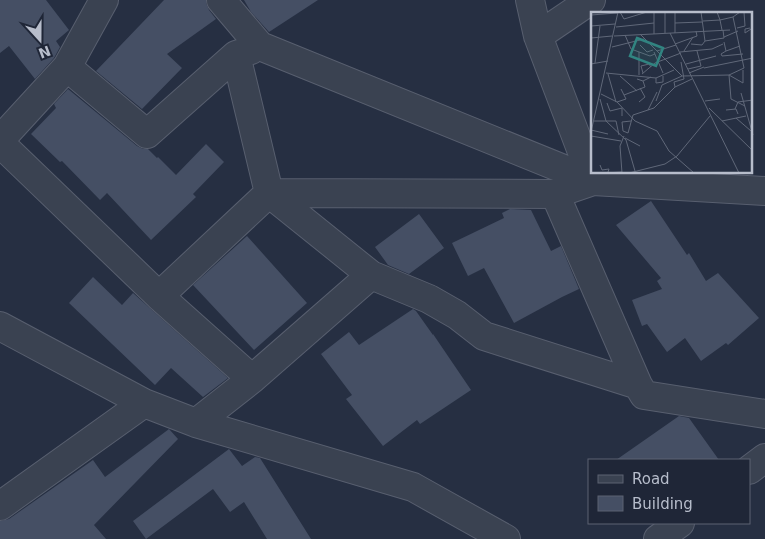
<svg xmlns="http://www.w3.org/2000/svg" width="765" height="539" font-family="'DejaVu Sans',sans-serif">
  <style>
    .building { fill: #454f64 }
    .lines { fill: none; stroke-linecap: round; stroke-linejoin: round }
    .minor-casing { stroke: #585f6f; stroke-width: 30 }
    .minor { stroke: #3a4251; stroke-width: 28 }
    .inset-road { fill: none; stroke: #606879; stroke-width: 1 }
    .view { fill: #318481; fill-opacity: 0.15; stroke: #318481; stroke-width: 2.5 }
    .inset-edge { fill: none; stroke: #b7bdcb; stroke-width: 2.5 }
  </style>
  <rect width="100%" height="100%" fill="#262f42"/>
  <path class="building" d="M0,0H46L69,30L56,41L60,47L54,58L35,79L9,46L0,53Z
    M164,0H206V3L209,10L216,19L167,54L182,68L142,109L96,71Z
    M244,0H318L269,32L251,12Z
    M68,89L137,146L143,149H148L157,158L158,157L176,175L206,144L224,162L193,194L196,197L151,240L107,193L100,200L62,161L60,162L31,134L56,108L54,104Z
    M651,201L687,255L689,253L706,281L718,273L759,318L728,345L726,343L701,361L685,338L667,352L647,324L642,326L632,300L662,289L657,281L661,278L616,225Z
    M510,209L531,210L551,251L561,246L579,289L562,297L514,323L484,268L468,276L452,243L504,218L502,213Z
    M419,214L444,248L409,274L388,265L375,247Z
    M247,236L307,303L254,350L193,285Z
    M93,277L122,305L133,293L228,378L203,397L171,368L155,385L69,303Z
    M413,309L416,311L433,335V334L471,390L420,424L417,420L383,446L346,399L352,395L321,354L349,332L359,345Z
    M679,416L689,418L719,460H616Z
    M169,429L178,439L94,525L106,539H0V521L9,519L93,460L105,477Z
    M229,449L242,466L255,457L260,458L311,539H267L244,502L230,512L213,489L146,539L133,521Z"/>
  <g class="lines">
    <defs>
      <path id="minor" d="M221,0L260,46L593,181L765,191
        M530,0L538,36L593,181
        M538,36L591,0
        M236,55L269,193L371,275
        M67,67L147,134L236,55L251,50
        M0,140L67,67L104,0
        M0,143L159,296L252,379L196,423
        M555,194L638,385L644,395L765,414
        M159,296L269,193L555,194L593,181
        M0,326L144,403L196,423L413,487L506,539
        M252,379L371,275L429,299L457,315L484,336L638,385
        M749,470L765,458
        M0,506L144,403
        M658,539L680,523"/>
    </defs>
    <use href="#minor" class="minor-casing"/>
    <use href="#minor" class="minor"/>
  </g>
  <g transform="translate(591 12)">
    <rect width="161" height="161" fill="#262f42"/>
    <path class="inset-road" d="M29,0L33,7L56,0M63,0V22M84,0V21M110,0L114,29L133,26L132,18M126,0L129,8L142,5M0,3L26,1M112,9L129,8L131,18M84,11L111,10M0,14L24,12M25,15L63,11M146,16L154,14L153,0M159,16L154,17V21L160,17M74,21V0M79,21L148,161M49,22L91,64L138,63L153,56L142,5L149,0M34,23L40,37L59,44L64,42M23,24L139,18M133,25L147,19M0,26L21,24M133,30L135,39L149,34M84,32L106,24L105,19M100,32L111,33L114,29M49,33L56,40L62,38M21,35L53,27M66,39L85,33M93,39L102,25M135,39L130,42L131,44L152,42M48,40V63M63,40L72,61M89,40L121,37L132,32M4,51L9,14M0,52L17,49M95,52L125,44M113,56L162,46M97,57L110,54L106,39M15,61L65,66L83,58M52,61L50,54L58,52L60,55M98,61L113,55M17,62L25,90M51,62L64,51L90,41M138,63L140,87L154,94M138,63L152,71V58M29,64L46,79M65,66V71L72,70V64M46,67L52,69L60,65M84,75L101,67M150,81L162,123M10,82L26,90L44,109L66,119L78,139L103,161M33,83L54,75L52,69M9,87L15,109L35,128L44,159M65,89L71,73L91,64M114,89L129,87M26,90L35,87L30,77M48,90L54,85L49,76M16,91L19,99L31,96V104M118,96L162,139M144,97L147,90L162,88M57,98L66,80M135,98L145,97L147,102M145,106L160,119M3,109H25L28,123M40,109L31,110L32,119L37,121L42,103L63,96L84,75L83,70L93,67L90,50M131,109L155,104M0,118L17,122M0,120L27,0M0,124L30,129M34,126L49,134M9,153L11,158L18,157L17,160M13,161L31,160M31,161L29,134L33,124M38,161L74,152L86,144L119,104"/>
    <path class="view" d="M46,26L72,36L65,54L39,44Z"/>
    <rect width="161" height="161" class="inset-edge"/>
  </g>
  <rect x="588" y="459" width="162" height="65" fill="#1f2637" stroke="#5c6272"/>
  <rect x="598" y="475" width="25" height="8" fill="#3a4251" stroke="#5c6272"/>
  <text x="632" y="484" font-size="15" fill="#b7bdcb">Road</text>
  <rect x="598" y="496" width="25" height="15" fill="#454f64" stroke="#5c6272"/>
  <text x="632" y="509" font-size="15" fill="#b7bdcb">Building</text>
  <g transform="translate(40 40) rotate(159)" stroke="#1f2637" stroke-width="4" paint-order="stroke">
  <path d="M0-4L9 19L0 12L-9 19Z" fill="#b7bdcb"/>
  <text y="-8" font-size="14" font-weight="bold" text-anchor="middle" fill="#b7bdcb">N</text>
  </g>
</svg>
